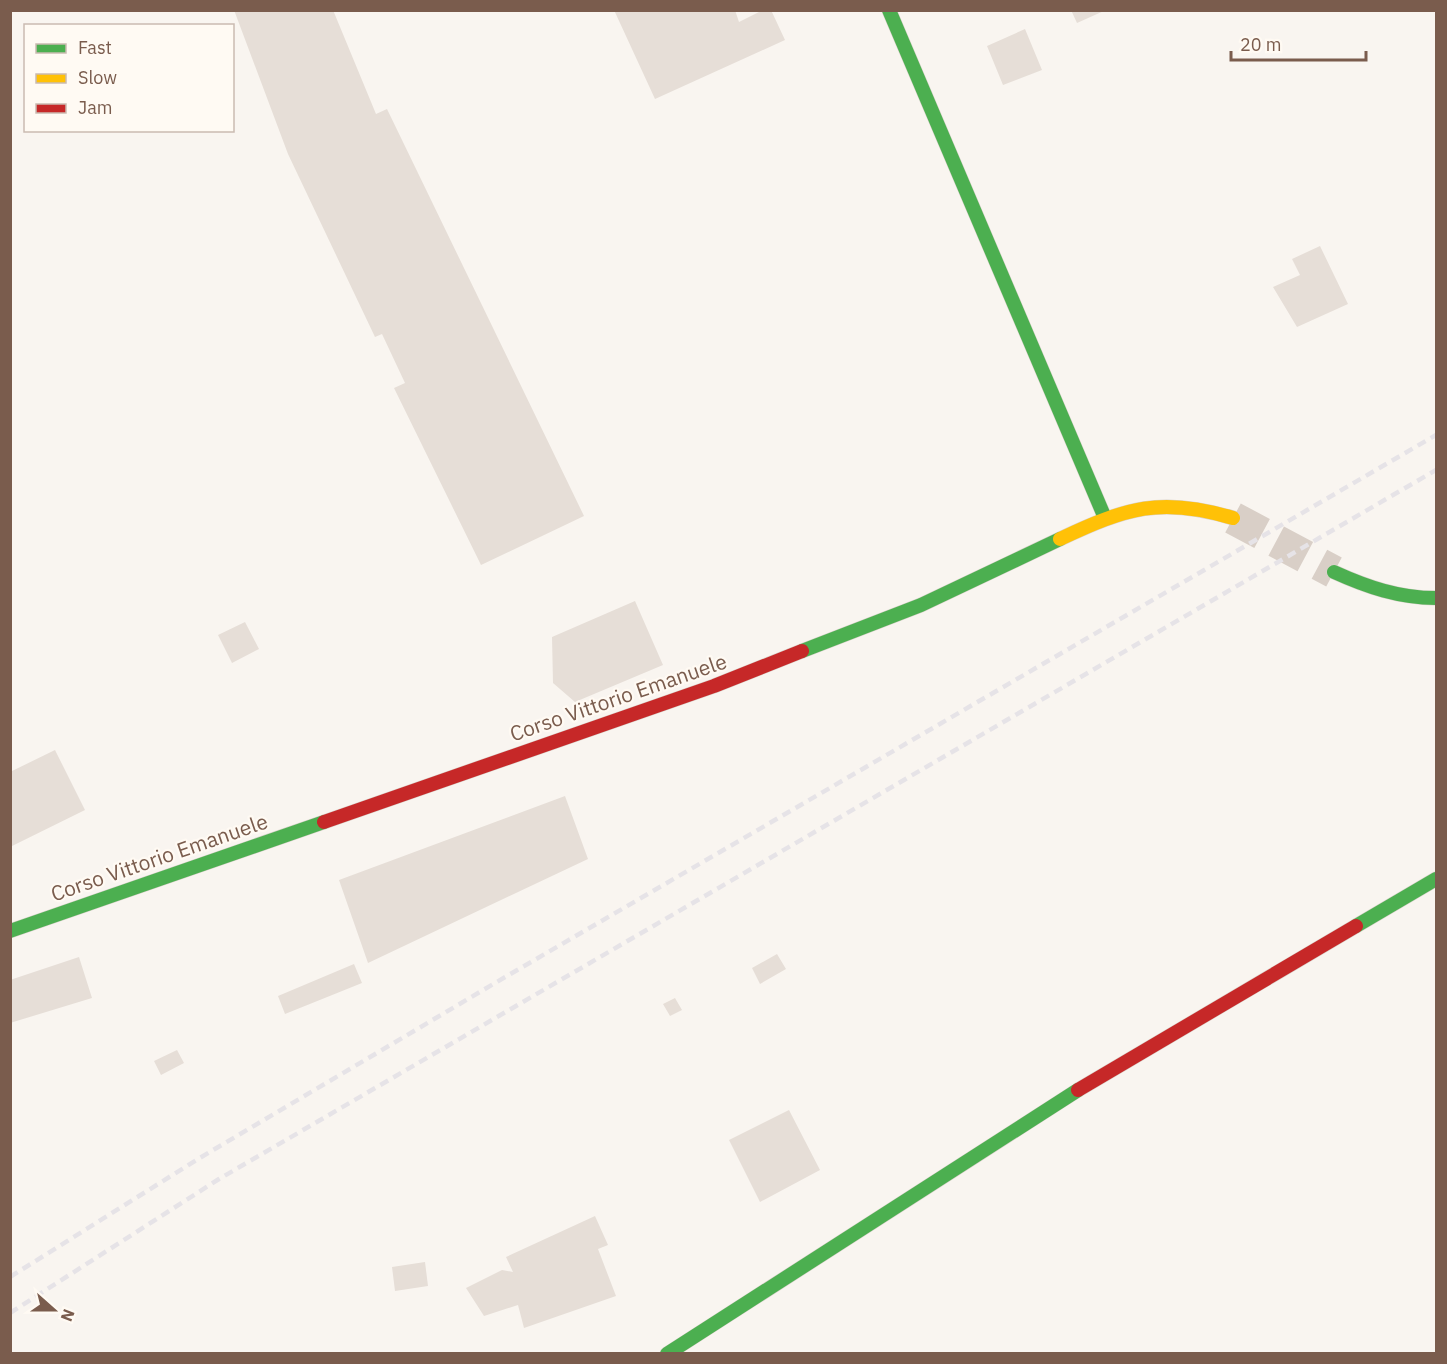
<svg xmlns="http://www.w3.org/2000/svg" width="1447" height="1364" font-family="'IBM Plex Sans',sans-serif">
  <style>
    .building { fill: #e6ded7 }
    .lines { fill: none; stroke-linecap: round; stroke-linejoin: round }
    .secondary-tunnel { stroke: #d9cfc7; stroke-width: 33; stroke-dasharray: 33 16; stroke-linecap: butt }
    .fast-casing { stroke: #d9d2cb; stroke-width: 15 }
    .slow-casing { stroke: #d9d2cb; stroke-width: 15 }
    .jam-casing { stroke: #d9d2cb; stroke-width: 15 }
    .fast { stroke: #4caf50; stroke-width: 14 }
    .slow { stroke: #ffc107; stroke-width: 14 }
    .jam { stroke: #c62828; stroke-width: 14 }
    .rail { stroke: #e6e3e7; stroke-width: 4.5; stroke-dasharray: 9 6; stroke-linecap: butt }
    .labels { text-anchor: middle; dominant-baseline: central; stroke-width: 4.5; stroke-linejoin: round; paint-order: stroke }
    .street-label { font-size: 21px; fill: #7a5c4d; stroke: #fffaf3 }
  </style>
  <rect width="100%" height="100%" fill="#f9f5f0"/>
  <path class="building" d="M234,10H333L376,114L387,109L584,516L481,565L394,388L405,383L382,334L375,337L288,154Z
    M614,10H735L739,22L763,10H771L785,40L655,99Z
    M1071,10H1106L1077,23Z
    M1025,29L1042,70L1003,85L987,46Z
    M1320,246L1348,304L1297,327L1273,287L1300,275L1292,259Z
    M635,601L663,665L575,702L553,683L552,637Z
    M245,622L259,649L232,663L218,635Z
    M55,750L85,810L10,847V772Z
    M565,796L588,859L368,963L339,880Z
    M777,954L786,969L760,984L752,968Z
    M79,957L92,998L10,1023V980Z
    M354,964L362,983L285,1014L278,996Z
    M675,998L682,1010L670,1016L663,1004Z
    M177,1050L184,1063L161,1075L154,1061Z
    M789,1110L820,1170L760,1202L729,1140Z
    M595,1216L608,1245L598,1249L616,1296L524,1328L518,1305L484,1316L466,1288L502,1270L513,1272L506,1257Z
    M425,1262L428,1286L395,1291L392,1267Z"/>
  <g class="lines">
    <path class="secondary-tunnel" d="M1233,518L1334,572"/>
    <defs>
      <path id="fast" d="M889,10L1105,518
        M1334,572C1367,587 1399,598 1436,598
        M802,651L921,605L1060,539
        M1356,926L1436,879
        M10,931L324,822
        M667,1354L1078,1090"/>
      <path id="slow" d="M1060,539C1126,508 1161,496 1233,518"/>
      <path id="jam" d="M324,822L714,686L802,651
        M1078,1090L1356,926"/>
    </defs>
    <use href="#fast" class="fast-casing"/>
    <use href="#slow" class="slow-casing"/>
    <use href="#jam" class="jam-casing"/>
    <use href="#fast" class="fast"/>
    <use href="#slow" class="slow"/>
    <use href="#jam" class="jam"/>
    <path class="rail" d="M10,1277L198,1159L495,983L1436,435
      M10,1313L219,1179L1436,470"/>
  </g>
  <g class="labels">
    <g class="street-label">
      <text transform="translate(618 697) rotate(-19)">Corso Vittorio Emanuele</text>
      <text transform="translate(159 857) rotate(-19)">Corso Vittorio Emanuele</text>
    </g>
  </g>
  <rect width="1447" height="1364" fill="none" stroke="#7a5c4d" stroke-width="24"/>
  <rect x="24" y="24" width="210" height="108" fill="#fffaf3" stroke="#cabbb1" stroke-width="1.5"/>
  <rect x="36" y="44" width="30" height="9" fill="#4caf50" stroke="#cabbb1" stroke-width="1.5"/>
  <text x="78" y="54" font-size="18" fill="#7a5c4d">Fast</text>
  <rect x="36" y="74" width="30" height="9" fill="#ffc107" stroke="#cabbb1" stroke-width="1.5"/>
  <text x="78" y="84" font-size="18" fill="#7a5c4d">Slow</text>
  <rect x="36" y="104" width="30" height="9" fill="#c62828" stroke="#cabbb1" stroke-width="1.5"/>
  <text x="78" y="114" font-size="18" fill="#7a5c4d">Jam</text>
  <g transform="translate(54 1310) rotate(111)" stroke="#fffaf3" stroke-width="4.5" paint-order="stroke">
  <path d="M0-4.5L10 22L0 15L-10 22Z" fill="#7a5c4d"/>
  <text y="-9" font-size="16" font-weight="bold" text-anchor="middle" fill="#7a5c4d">N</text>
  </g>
  <path d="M1231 51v9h135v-9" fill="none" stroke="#7a5c4d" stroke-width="3"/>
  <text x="1240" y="51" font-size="18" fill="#7a5c4d" stroke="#fffaf3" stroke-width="4.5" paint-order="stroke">20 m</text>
</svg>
